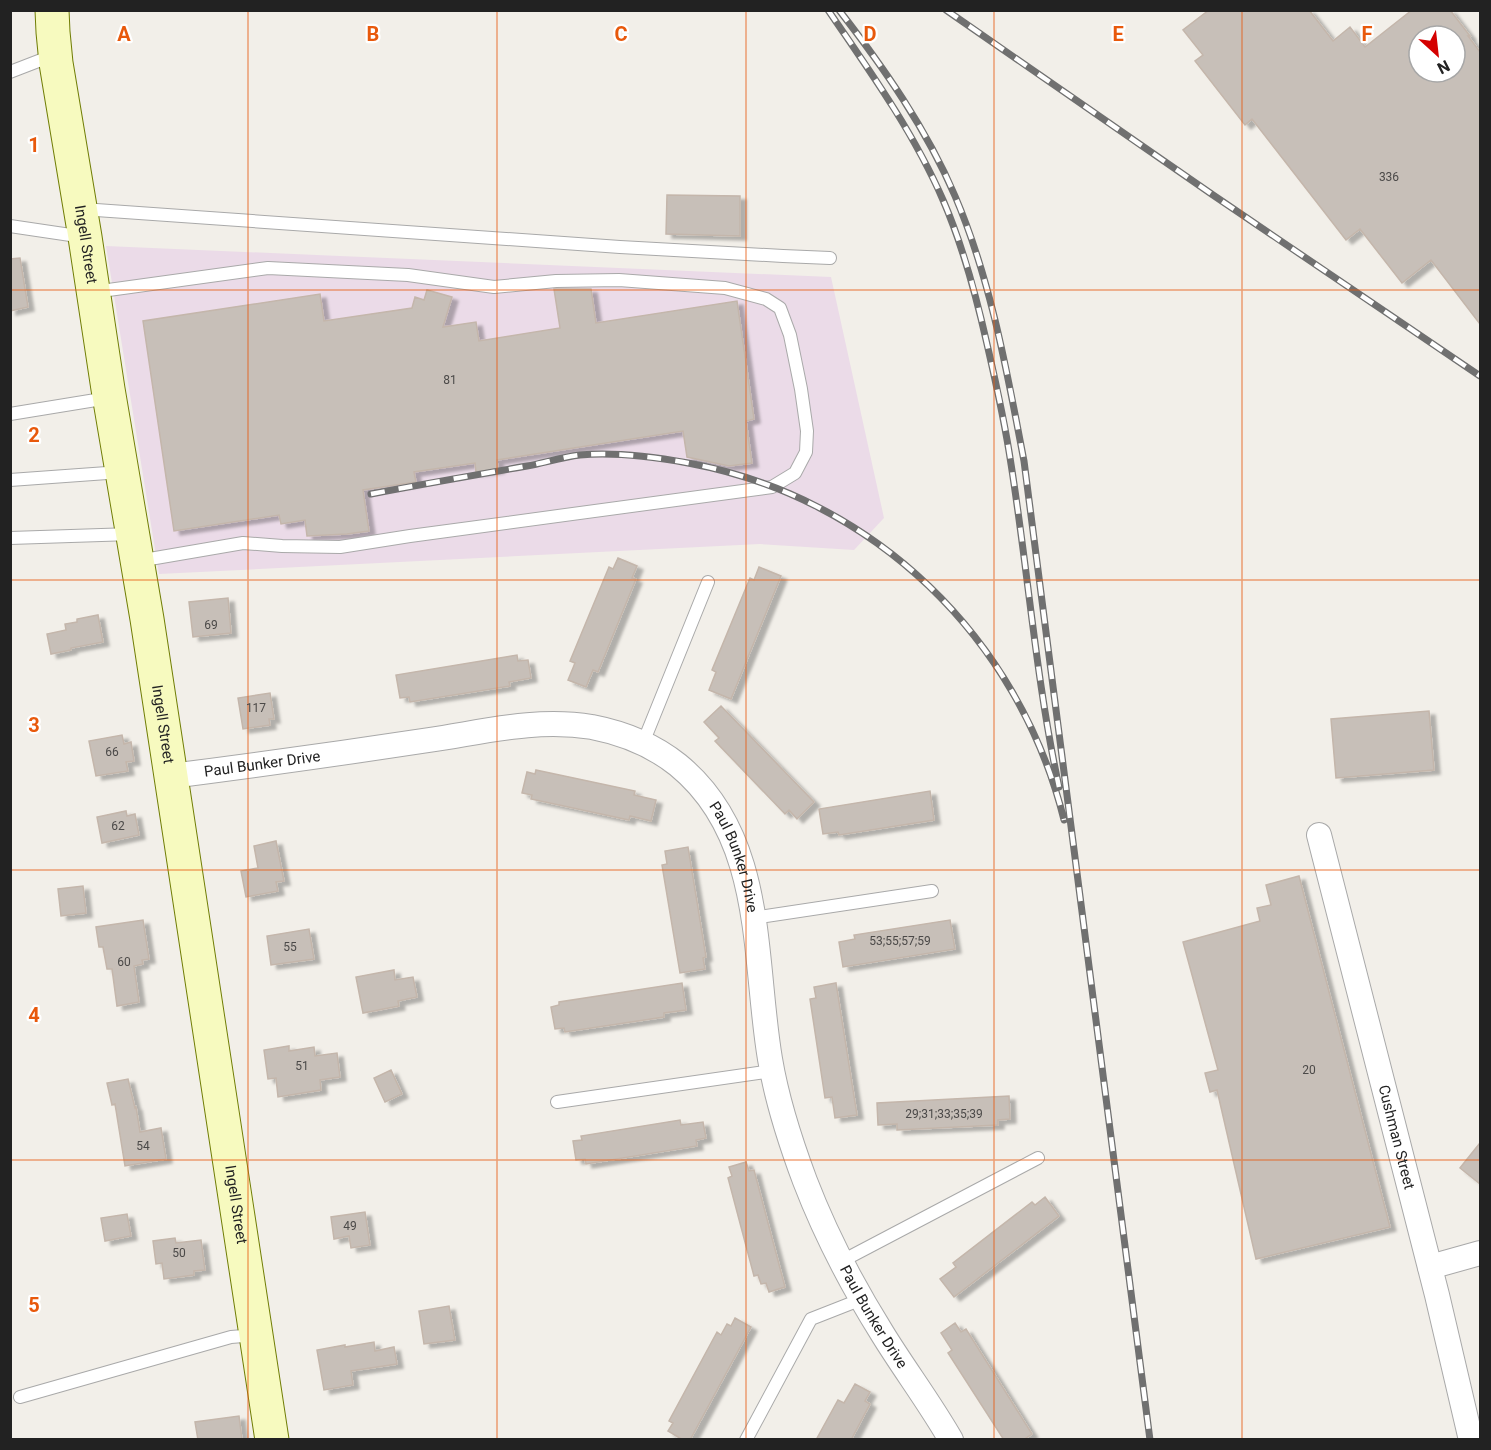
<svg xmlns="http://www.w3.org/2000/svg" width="1491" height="1450" font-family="Roboto,sans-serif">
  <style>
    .industrial { fill: #ebdbe8 }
    .building { fill: #c7bfb8; stroke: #c4b6ab; stroke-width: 1.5; fill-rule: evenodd; filter: url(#shadow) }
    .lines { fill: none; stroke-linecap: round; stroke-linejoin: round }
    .lane-casing { stroke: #a9a9a9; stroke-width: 14 }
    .street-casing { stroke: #a9a9a9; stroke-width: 26 }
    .secondary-casing { stroke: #707d05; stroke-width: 35 }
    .lane { stroke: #fff; stroke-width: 12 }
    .street { stroke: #fff; stroke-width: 24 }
    .secondary { stroke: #f7fabf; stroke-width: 33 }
    .rail-casing { stroke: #707070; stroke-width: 7 }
    .rail { stroke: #fff; stroke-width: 4.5; stroke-dasharray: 14; stroke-linecap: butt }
    .grid { fill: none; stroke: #e8590c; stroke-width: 1.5; stroke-opacity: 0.55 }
    .labels { text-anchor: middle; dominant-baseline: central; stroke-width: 4.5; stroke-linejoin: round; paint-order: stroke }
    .number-label { font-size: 12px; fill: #4b4948 }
    .street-label { font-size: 15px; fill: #222; stroke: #fff }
    .grid-label { font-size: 20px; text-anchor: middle; font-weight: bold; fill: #e8590c; stroke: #fff; stroke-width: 4.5; stroke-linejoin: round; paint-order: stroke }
  </style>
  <defs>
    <filter id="shadow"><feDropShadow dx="6" dy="4" stdDeviation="1.5" flood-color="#0004"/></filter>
  </defs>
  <rect width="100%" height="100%" fill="#f2efe9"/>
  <path class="industrial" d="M106,246L831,277L884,518L854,550L760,544L159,574Z"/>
  <path class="building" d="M1209,10H1309L1333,41L1350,27L1365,47L1412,10H1450L1470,36H1468L1480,52V324L1431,260L1402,283L1360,229L1346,240L1252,119L1245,125L1195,61L1203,55L1183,30ZM1419,36H1455V72H1419Z
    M667,195L740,196V236L666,234Z
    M20,258L28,307L10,311V259Z
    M554,289H591L596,323L737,301L754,419L746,421L752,463L729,466L687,457L683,431L497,460L498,469L476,472L475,463L414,472L416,482L363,490L369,531L347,534L307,536L305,520L281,524L279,515L174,531L143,321L320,294L324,321L412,308L415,297L424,300L427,290L452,297L443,327L476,322L479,341L560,328Z
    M618,558L637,566L632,578L636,579L598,672L593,670L586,687L568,680L575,663L570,661L609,567L613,569Z
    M759,567L781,576L731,699L709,690L716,672L712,670L750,578L754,580Z
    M228,598L231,633L193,637L189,602Z
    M98,615L103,642L71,648V650L51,654L47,634L66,630L65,624L77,622V619Z
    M517,655L518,661L528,660L531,678L509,682L510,686L410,702L409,697L400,698L396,675Z
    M270,693L274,719H269L270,725L243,729L238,698Z
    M721,706L814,802L797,819L789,810L785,814L715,741L719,738L704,722Z
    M1429,711L1434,770L1336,778L1331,719Z
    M122,735L124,744L131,742L134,761L126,762L128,771L96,776L89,741Z
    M536,770L635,791L634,795L656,800L651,821L630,816L629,820L531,799L532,795L522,793L527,772L535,774Z
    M930,791L934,820L839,835L838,832L823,834L819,809Z
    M126,811L127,816L135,814L139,835L102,843L97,817Z
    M276,841L284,881L276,882L278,891L246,897L241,871L258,868L254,846Z
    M688,847L706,957L703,958L705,969L680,973L662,865L667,864L665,851Z
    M1299,876L1390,1227L1256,1259L1217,1090L1210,1092L1205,1073L1218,1070L1183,942L1260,921L1257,908L1271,905L1266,885Z
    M83,886L86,913L61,916L58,889Z
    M143,920L149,959L142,960L143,964L134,966L139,1002L117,1006L112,969H107L103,947H99L96,927Z
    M950,920L955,949L843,967L839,942L855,939L854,935Z
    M309,929L314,959L271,965L267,936Z
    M394,970L395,980L413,977L417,997L398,1001L399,1006L363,1013L356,977Z
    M682,983L686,1010L664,1013V1017L565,1032L564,1028L555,1029L551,1007L559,1005V1002Z
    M836,983L857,1115L835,1118L832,1097L825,1098L810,999L816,998L814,987Z
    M289,1046V1051L314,1047L315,1056L337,1053L340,1077L320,1080L321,1090L278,1097L276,1078L268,1079L264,1050Z
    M391,1070L402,1094L385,1102L374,1078Z
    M128,1079L135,1108L136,1107L140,1132L161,1128L166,1159L125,1166L115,1104L112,1105L107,1083Z
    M1009,1096L1010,1119L998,1120V1125L897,1130V1124L878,1125L877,1103Z
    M680,1120L681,1125L703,1122L706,1138L696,1140L697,1146L586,1164L585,1159L576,1160L573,1141L582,1140L581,1136Z
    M1480,1143V1184L1460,1168Z
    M746,1162L749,1171L754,1170L785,1287L769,1292L766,1283L761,1284L758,1275L754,1276L728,1178L732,1176L729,1167Z
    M1045,1197L1059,1216L954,1297L940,1279L956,1267L953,1263L1032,1202L1035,1205Z
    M365,1212L370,1245L351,1248L349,1236L334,1239L331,1217Z
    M127,1214L131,1236L105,1241L101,1218Z
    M175,1238L176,1243L201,1240L205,1270L194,1271V1275L164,1279L162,1263L156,1264L153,1241Z
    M449,1306L455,1340L424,1344L419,1311Z
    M735,1318L751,1327L690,1440H683L668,1431L673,1423L669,1421L717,1332L721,1335L727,1324L731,1326Z
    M955,1323L961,1332L966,1329L1032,1434L1023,1440H1004L948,1353L952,1350L941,1333Z
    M374,1342L375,1351L394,1347L397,1364L351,1371L353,1385L324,1390L317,1350L345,1345V1347Z
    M855,1384L870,1392L865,1401L870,1404L851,1440H816L838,1400L844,1403Z
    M239,1416L242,1440H198L195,1422Z"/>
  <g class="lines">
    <defs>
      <path id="lane" d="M10,72L54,55
        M82,209L620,247L783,256L830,258
        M10,226L84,237
        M94,292L268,268L408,275L494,287L556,281L619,280L725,288L766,299L780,308L790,335L801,389L807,431L806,452L795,473L772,487L410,536L340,547L282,546L243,543L138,561
        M10,414L108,398
        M10,480L121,472
        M10,538L132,534
        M643,743L708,582
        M753,918L932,891
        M557,1102L772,1071
        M842,1261L1038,1158
        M20,1397L231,1337L256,1335
        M746,1440L811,1319L862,1299"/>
      <g id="street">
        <path id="s1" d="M171,776C257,765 343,753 429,740C484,732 535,718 592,727C623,733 653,745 678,765C766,837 753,958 770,1059C777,1101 790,1141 805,1181C825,1233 852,1285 882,1333C904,1369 930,1403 951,1440"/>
        <path id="s2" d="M1319,835L1437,1295L1471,1440"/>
        <path d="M1430,1267L1480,1253"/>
      </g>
      <g id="secondary">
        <path id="s3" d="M52,10L53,32L56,63L85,237L108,389L147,619L272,1440"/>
      </g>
    </defs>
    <use href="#lane" class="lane-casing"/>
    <use href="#street" class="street-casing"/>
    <use href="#secondary" class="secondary-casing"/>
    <use href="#lane" class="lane"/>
    <use href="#street" class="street"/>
    <use href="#secondary" class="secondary"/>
    <defs>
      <path id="rail" d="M828,10C870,71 914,133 943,200C963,246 976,295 987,344C996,383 1005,423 1011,464C1028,571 1036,680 1059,787
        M839,10C884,68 926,128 955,196C991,280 1007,372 1024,461L1150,1440
        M946,10L1213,195L1480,376
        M371,494C423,484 475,475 527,466C544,463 562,457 580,455C614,452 655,457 688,463C874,497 1019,638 1064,820"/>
    </defs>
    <use href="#rail" class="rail-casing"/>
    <use href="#rail" class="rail"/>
  </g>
  <path class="grid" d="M248,10V1440M497,10V1440M746,10V1440M994,10V1440M1242,10V1440M10,290H1480M10,580H1480M10,870H1480M10,1160H1480"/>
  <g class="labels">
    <g class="number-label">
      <text x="1389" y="177">336</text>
      <text x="450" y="380">81</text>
      <text x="211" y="625">69</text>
      <text x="256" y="708">117</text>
      <text x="112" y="752">66</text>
      <text x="118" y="826">62</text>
      <text x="900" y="941">53;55;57;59</text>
      <text x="290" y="947">55</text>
      <text x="124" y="962">60</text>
      <text x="302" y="1066">51</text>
      <text x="1309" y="1070">20</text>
      <text x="944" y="1114">29;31;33;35;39</text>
      <text x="143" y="1146">54</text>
      <text x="350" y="1226">49</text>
      <text x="179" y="1253">50</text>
    </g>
    <g class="street-label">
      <text stroke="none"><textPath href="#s3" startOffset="237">Ingell Street</textPath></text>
      <text stroke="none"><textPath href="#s3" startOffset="723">Ingell Street</textPath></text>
      <text stroke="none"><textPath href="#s1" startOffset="92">Paul Bunker Drive</textPath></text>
      <text stroke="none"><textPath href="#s1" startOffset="630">Paul Bunker Drive</textPath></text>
      <text stroke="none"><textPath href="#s2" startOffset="312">Cushman Street</textPath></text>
      <text stroke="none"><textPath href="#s3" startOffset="1209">Ingell Street</textPath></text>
      <text stroke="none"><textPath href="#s1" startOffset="1116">Paul Bunker Drive</textPath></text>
    </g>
  </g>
  <g class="grid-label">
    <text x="124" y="41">A</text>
    <text x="373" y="41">B</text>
    <text x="621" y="41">C</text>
    <text x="870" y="41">D</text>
    <text x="1118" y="41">E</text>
    <text x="1367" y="41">F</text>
    <text x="34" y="152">1</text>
    <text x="34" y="442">2</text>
    <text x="34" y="732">3</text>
    <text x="34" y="1022">4</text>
    <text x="34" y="1312">5</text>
  </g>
  <rect width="1491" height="1450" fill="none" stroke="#222222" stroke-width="24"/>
  <g transform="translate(1437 54) rotate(153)"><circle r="28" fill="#ffffff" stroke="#a7a7a7" stroke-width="1.5"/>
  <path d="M0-4.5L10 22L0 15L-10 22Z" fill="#d40000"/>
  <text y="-9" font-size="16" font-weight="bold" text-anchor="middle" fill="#222222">N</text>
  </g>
</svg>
